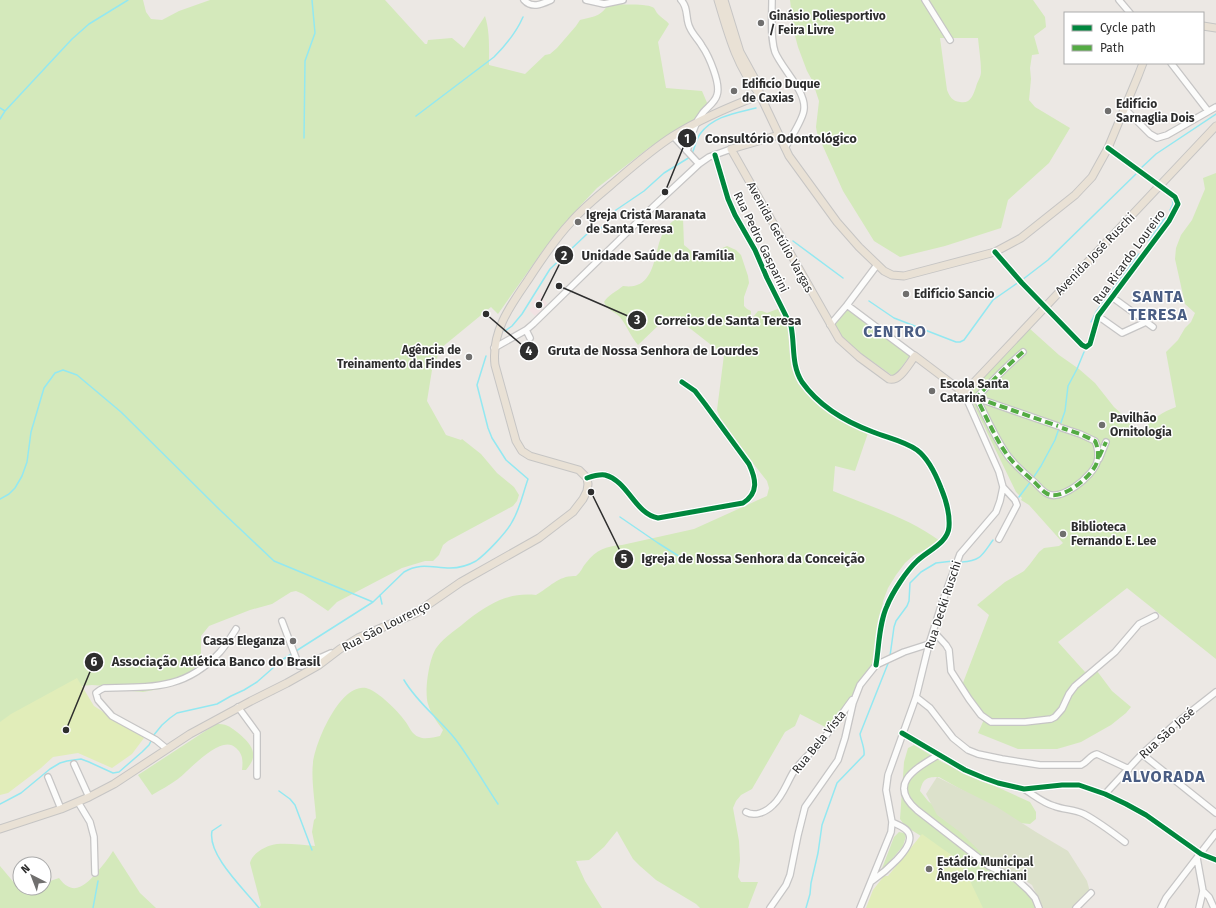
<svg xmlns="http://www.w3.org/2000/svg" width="1216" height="908" font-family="'Fira Sans',sans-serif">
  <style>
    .medical { fill: #f2e2e3 }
    .green { fill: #d4e9bb; fill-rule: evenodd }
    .cemetery { fill: #dce1cb }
    .pitch { fill: #e1edb9 }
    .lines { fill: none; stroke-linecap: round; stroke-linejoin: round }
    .stream { stroke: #93e8f1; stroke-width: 1.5 }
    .minor-casing { stroke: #c6c5c5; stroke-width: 8 }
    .major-casing { stroke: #c6c5c4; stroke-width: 9 }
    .minor { stroke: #fcfcfb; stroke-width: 5.5 }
    .major { stroke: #e9e1d5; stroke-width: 7 }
    .quiet { stroke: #54ab44; stroke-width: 4; stroke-dasharray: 8 4; stroke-linecap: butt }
    .cycleway-casing { stroke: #fff; stroke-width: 8 }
    .cycleway { stroke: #00873e; stroke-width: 5 }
    .poi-dot { fill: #706f6e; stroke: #fff; stroke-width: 1.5 }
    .labels { text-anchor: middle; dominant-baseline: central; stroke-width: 3; stroke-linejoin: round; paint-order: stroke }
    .poi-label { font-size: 12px; font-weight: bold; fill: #2e2e2e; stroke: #fff; text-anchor: start }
    .street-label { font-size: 12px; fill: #2e2e2e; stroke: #fff }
    .district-label { font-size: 16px; font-weight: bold; letter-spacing: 1px; fill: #4a5d83; stroke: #fff }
    .leader { fill: none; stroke: #2e2e2e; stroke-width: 1.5 }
    .callout-dot { fill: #2e2e2e; stroke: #fff; stroke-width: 1.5 }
    .mark-label { font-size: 12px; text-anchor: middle; font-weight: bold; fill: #fff }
    .callout-label { font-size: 13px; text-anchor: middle; font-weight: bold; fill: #2e2e2e; stroke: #fff; stroke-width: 3; stroke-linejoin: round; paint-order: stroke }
  </style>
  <rect width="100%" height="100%" fill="#ece8e4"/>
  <path class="medical" d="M540,292L543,295L541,297L548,304L535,316L529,310L533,306L531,304Z"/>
  <path class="green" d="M0,0H143L146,12L151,19L162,20L179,11L210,0H385L425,44H427L428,40L452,38L464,48L485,16C490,32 489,48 489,65L525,74L545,55L550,54L557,48L576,26L580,20C591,17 602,17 608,4C617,5 649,3 654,8C656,11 657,14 660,16C663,19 666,20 669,24L658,42L666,88L702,91L708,105L696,118L689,123L650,147L597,188L581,205L544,249L498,314L491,307L441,348L432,370L427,401L446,435L461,440L462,439L481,454L497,473L514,487L519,495L517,501L513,506L448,541L443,545L439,555L433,561H425L402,568L337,602L328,611L303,594L296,591L291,592L272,604L250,610L209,626L201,636V653L197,666L187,675L159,689L143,692L132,691L106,686L92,685L81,686L0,728Z
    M790,0H1033L1045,17L1046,27L1034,36L1039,54L1032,55L1030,68L1031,79L1029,100L1035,107L1070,128L1049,163L1008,200L1001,228L945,246L900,257L874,241L843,191L817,133L816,127L819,101L812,80L807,71L798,47L794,32ZM940,38H978C979,49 981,61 981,72C981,77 977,82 976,87C973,95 971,104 960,102C952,101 950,97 947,90Z
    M1216,173V659L1127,588L1058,642L1085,672L1092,669L1097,671L1112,691L1131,707L1126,713L1111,725L1081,742L1057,749H1018L978,733L986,715L978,713L961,688L989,615L977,605L1005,582L1024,571L1030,564L1039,552L1044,548L1059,546L1063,543L1029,505L1021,500L1022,498L1016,492L968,393L1029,328L1059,355L1079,369L1095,383L1114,407L1137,428H1144C1154,418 1162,412 1176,407L1166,352L1178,340L1185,328L1191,322L1195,313L1185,304L1175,259L1176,248L1181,235L1192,220L1205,189L1203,178Z
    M681,214L683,218L684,245C688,248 693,253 697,255C707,259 718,249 727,246L736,250L741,255L748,276L749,283L744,297V306L747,309L751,311V315L753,317L758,311H762L767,313L780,308L788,323L793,338L792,359L809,392L826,410L868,433L855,471L835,466L833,491C869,506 909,518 940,541L937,545L914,555L905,563L896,575L888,588L883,601L875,667L852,696L829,729L800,714L795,726L785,732L752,789L741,795L736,801L733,808L739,841L740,860L738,877L741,882H758L748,908H700L696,904L656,880L640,866L633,859L617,831L604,847L589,860L576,861L585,881L602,908H259L261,905L250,863C252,853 267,845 277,844C289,843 302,845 315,846L312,832L314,820L316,818C315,802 311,779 313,763C315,743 340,683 366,688C378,691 398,711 405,721C409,726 412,735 419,737C425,740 434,737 440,736L443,730C437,722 431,714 428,704C424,692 429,657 437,647C445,636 459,628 469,619C490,603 509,592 536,595C550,587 559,575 576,576C582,571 581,569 586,563C596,550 606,546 622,545L694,529L767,496L769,488L767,481L723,425L717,410L724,355L678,319L669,316L664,320L638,345C631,337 627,326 620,317C614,311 607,310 604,302C608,295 617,291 623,286C649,290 653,267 658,247C659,241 662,236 664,229Z
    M847,310H850L909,355V357L895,376H893L842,340L834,326Z
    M216,724C220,724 224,724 228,726C236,730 253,744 253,753C254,760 250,765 246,770H242C243,761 243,754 236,748C221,733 190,770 178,779C170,785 160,790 152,795L138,775Z
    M914,745L942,762L1030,802L1036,812V819L1030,824L1020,823L939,777C927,777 923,778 920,791L928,801L990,854L992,859L994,871C1014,883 1027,886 1036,908H980L966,878L963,865L961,861L905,826L900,819L904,762L908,748Z
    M899,832L904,833L906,836L903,846L882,871H881L894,837Z
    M113,851L140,893L156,908H0V866L21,891L29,888H44V883L59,878C73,897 85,886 97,872C103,865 108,859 113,851Z"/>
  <path class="cemetery" d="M937,777L997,807L1036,832L1068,851L1087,881L1090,892L1075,908H1043L1032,885L1017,875L993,864L960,832L937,815L926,794Z"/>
  <path class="pitch" d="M77,678L94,706L144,738L132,754L112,768L78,753L53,757L41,768L8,793L0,795V722L11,714Z
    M922,834L961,862L983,908H866L873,890L884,876H888Z"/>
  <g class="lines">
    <path class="stream" d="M0,108L5,111
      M416,116L494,57C506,45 516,33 523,17
      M0,119L5,111L72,39L89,24L128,0
      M304,138L305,61L315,33L312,0
      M1140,169L1156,154L1216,114
      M1170,210L1173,204L1172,198
      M793,241L843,278
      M1149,241L1165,218
      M1022,280L1048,260L1138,172
      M869,301L894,318L956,342H960L964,340L993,300L1019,282
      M1091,322L1096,312L1139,254
      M505,331L512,326L522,314L550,269L587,234L607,225L609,219L616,210L644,191L664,173L690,157C695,150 695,141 700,134C713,116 736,113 756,108
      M1033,478L1041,466L1055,440L1065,411L1068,386L1077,369L1084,352
      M1019,497L1031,481
      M0,499L9,494L15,488L22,476L27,462L31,432L44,388L55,373L63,370L77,375L121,412L220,510L274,561L373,602
      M620,517L658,543L685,560
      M962,562C981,561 982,555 993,540
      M380,595L382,604
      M296,651L373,602L404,572C420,562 433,568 450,568C458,568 469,565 476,561C486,554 507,532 512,522C520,509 523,493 528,479L506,460L492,438L488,428L477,385L486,356
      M890,656L894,627L896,621L907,606L909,601L910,583L921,572L936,563L953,561
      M404,680C418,704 440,719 456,740C471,760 484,783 498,804
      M153,736L162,725L170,718L177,713L217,704L231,696L244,690L257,682L282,660L293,653
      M279,791L290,799L295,805L312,850
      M0,804L21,793L50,769L60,763L67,761L81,759L89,762L113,773L119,772L142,752L149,745L152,739
      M221,825L212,831C207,855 245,890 259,908
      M93,908L98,881
      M806,908L810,894L811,883L818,853L822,825L837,783L864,755C865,748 861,741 860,734L889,661"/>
    <defs>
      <path id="minor" d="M524,0C532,9 542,4 551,0
        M586,0L604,4L623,0
        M681,0C689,8 685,19 690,28C693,35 699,40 702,46C709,56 721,84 717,95C715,103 706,108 702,114C693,125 691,139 687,151
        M772,0C772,16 770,37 775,52C782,69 806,91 804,109C804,118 790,139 785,148
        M925,0L950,40
        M1119,0L1130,13
        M1171,63L1208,111
        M1125,109L1150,134L1157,138L1167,135L1216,107
        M673,136L699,164
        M715,155L728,199L735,215L755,250L767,278L791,326C795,345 791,365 802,382C819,406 846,422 873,432C888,438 904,441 917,450C929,459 936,475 941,488C946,500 950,514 949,527C948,543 927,551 917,561C907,570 892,593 887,606C879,623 879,647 876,665
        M995,252L1022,283L1082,345L1086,347L1090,344L1098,316L1169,221L1178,204L1175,197L1108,148
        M1112,297L1153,327
        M847,305L915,356
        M1098,316L1122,333L1146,322
        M830,325L847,305L877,265
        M526,330L530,338
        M494,348L526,330L533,324L654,206L699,164L709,157L731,149
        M1023,352C1007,366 992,381 978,396L977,399C987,418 996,440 1008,456C1015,465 1024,473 1032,480C1037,484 1041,490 1046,493C1060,503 1093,476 1097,462C1099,456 1098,447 1095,441L1080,434L1062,428
        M977,398L1058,426
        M1099,459L1106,442
        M587,478C593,476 599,474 605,475C628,481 635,514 658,518L743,503C759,493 756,479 749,464L705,404L695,391L682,382
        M999,539L1017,505L1015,500L1003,487
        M282,621L299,666H302L331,653
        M934,632L946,645L949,650L951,671L969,699L981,715L991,722H1025L1051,719L1055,717L1062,709L1069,694L1075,686L1115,652L1139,624L1155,616
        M916,697L930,708L953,738L968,750L978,754L1002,759L1040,765H1081C1088,762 1090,755 1097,754L1129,769
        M238,707L257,733V776
        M902,733L965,770L984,778L998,783L1024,789L1062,785H1079L1105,794L1126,804L1146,815L1201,854L1216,860
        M167,749L156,740L112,716L98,700L96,693L100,690L104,688C152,687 185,690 220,652C226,645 231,637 236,629
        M1142,754L1216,813
        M938,755C915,769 887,784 917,810L989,866L1016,879L1028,890L1035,898L1039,908
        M74,764L89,797
        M48,777L61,809
        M1024,789C1034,795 1043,803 1054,806C1064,810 1074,809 1084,814C1099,822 1112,832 1125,842
        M1105,794L1142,754L1174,725L1216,692
        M78,802L90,822L94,837L95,873
        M746,812C755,817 766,812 773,805C783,796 787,782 794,771C801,761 811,753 819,744C831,730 841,715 852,700
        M1197,858L1203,891L1199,908
        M872,881C882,874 915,848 909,834C907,828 898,825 892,822
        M1203,891L1209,897L1214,908
        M770,908L786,885L790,875L798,835L805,807L838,760L845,738L853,703L860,685L876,665L904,652L929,644
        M860,908L891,832L892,822L886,790L888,775L916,697L929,644L943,600L960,554L996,512L1000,501L1003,487L999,472L964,393
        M1076,908L1091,893
        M1161,908L1166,898L1216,833"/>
      <path id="major" d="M718,0C728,33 736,65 758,92
        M724,0L740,52L757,83L760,95L779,135L789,156L837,222L859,247L884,271L892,275L904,276L995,252L1021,238L1075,195L1092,177L1108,148L1138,76L1143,63
        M1203,26L1216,28
        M779,135L731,149L839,339L859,357L889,379C900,382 909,363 915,356L964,393L1216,126
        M0,829L61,809L89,797L114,784L190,734L251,701L287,683L319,665L340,649L358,638L416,613L461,582L539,538L573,512L583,499L587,491L588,484L587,478L579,470L530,456L522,451L516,441L495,365C491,332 510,306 528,280C541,260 555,239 571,222C583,208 597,197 611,185C631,168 651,150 673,136C700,119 731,106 760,95"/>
    </defs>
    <use href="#minor" class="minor-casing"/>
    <use href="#major" class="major-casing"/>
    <use href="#minor" class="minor"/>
    <use href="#major" class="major"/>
    <path class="quiet" d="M1023,352C1007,366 992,381 978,396L977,399C987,418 996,440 1008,456C1015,465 1024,473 1032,480C1037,484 1041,490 1046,493C1060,503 1093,476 1097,462C1099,456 1098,447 1095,441L1080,434L1062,428
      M977,398L1058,426
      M1099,457L1106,442"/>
    <defs>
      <path id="cycleway" d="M715,155L728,199L735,215L755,250L767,278L791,326C795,345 791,365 802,382C819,406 846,422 873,432C888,438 904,441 917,450C929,459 936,475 941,488C946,500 950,514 949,527C948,543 927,551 917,561C907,570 892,593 887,606C879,623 879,647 876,665
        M995,252L1022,283L1082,345L1086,347L1090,344L1098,316L1169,221L1178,204L1175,197L1108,148
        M587,478C593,476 599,474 605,475C628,481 635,514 658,518L743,503C759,493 756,479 749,464L705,404L695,391L682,382
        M902,733L965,770L984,778L998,783L1024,789L1062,785H1079L1105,794L1126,804L1146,815L1201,854L1216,860"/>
    </defs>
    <use href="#cycleway" class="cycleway-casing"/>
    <use href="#cycleway" class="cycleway"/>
  </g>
  <g class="poi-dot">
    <circle cx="761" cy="23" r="4"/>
    <circle cx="734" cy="91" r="4"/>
    <circle cx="1108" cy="111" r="4"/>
    <circle cx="578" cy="222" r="4"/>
    <circle cx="906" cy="294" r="4"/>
    <circle cx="469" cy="357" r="4"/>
    <circle cx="932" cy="391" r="4"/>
    <circle cx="1102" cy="425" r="4"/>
    <circle cx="1063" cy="534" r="4"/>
    <circle cx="293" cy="641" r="4"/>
    <circle cx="929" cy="869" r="4"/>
  </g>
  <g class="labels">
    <g class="poi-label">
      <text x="769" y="16">Ginásio Poliesportivo<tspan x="769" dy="14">/ Feira Livre</tspan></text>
      <text x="742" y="84">Edificío Duque<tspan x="742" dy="14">de Caxias</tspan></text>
      <text x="1116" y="104">Edifício<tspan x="1116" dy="14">Sarnaglia Dois</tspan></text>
      <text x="586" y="215">Igreja Cristã Maranata<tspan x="586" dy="14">de Santa Teresa</tspan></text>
      <text x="914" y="294">Edifício Sancio</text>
      <text x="461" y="350" text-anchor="end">Agência de<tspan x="461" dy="14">Treinamento da Findes</tspan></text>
      <text x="940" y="384">Escola Santa<tspan x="940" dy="14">Catarina</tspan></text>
      <text x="1110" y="418">Pavilhão<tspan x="1110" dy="14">Ornitologia</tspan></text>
      <text x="1071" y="527">Biblioteca<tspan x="1071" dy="14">Fernando E. Lee</tspan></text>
      <text x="285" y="641" text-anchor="end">Casas Eleganza</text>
      <text x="937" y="862">Estádio Municipal<tspan x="937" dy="14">Ângelo Frechiani</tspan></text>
    </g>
    <g class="street-label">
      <text transform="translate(780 237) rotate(61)">Avenida Getúlio Vargas</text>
      <text transform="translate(761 242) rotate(64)">Rua Pedro Gasparini</text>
      <text transform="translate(1095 254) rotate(-46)">Avenida José Ruschi</text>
      <text transform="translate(1129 257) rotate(-54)">Rua Ricardo Loureiro</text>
      <text transform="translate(943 605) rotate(-72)">Rua Decki Ruschi</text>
      <text transform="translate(386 626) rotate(-27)">Rua São Lourenço</text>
      <text transform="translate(1167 733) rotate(-42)">Rua São José</text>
      <text transform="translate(819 742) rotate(-51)">Rua Bela Vista</text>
    </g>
    <g class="district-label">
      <text x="1158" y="296">SANTA<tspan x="1158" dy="18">TERESA</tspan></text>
      <text x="895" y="331">CENTRO</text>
      <text x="1164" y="776">ALVORADA</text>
    </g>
  </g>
  <path class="leader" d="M665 192L687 138M539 305L564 255M559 286L637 320M486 314L529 351M591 492L624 559M66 730L94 662"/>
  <g class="callout-dot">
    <circle cx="665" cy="192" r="4"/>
    <circle cx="539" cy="305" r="4"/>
    <circle cx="559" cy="286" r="4"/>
    <circle cx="486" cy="314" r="4"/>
    <circle cx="591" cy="492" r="4"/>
    <circle cx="66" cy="730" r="4"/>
    <circle cx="687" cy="138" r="10"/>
    <circle cx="564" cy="255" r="10"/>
    <circle cx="637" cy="320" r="10"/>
    <circle cx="529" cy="351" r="10"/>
    <circle cx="624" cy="559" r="10"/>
    <circle cx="94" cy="662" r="10"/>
  </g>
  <g class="mark-label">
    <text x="687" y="143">1</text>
    <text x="564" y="260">2</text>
    <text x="637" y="324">3</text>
    <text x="529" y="355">4</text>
    <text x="624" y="563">5</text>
    <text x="94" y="666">6</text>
  </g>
  <g class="callout-label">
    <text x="781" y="143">Consultório Odontológico</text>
    <text x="658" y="260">Unidade Saúde da Família</text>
    <text x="728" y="325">Correios de Santa Teresa</text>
    <text x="653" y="355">Gruta de Nossa Senhora de Lourdes</text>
    <text x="753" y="563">Igreja de Nossa Senhora da Conceição</text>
    <text x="216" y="666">Associação Atlética Banco do Brasil</text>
  </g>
  <rect x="1064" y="12" width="140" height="52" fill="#ffffff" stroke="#ababab"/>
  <rect x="1072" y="25" width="20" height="6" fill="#00873e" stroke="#ababab"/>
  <text x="1100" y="32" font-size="12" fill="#2e2e2e">Cycle path</text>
  <rect x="1072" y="45" width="20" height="6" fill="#54ab44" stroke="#ababab"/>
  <text x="1100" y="52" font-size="12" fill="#2e2e2e">Path</text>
  <g transform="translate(32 876) rotate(318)"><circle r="19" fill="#ffffff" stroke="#ababab"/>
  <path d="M0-3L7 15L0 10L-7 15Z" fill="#706f6e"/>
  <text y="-6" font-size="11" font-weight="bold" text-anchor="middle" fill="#2e2e2e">N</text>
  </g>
</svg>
